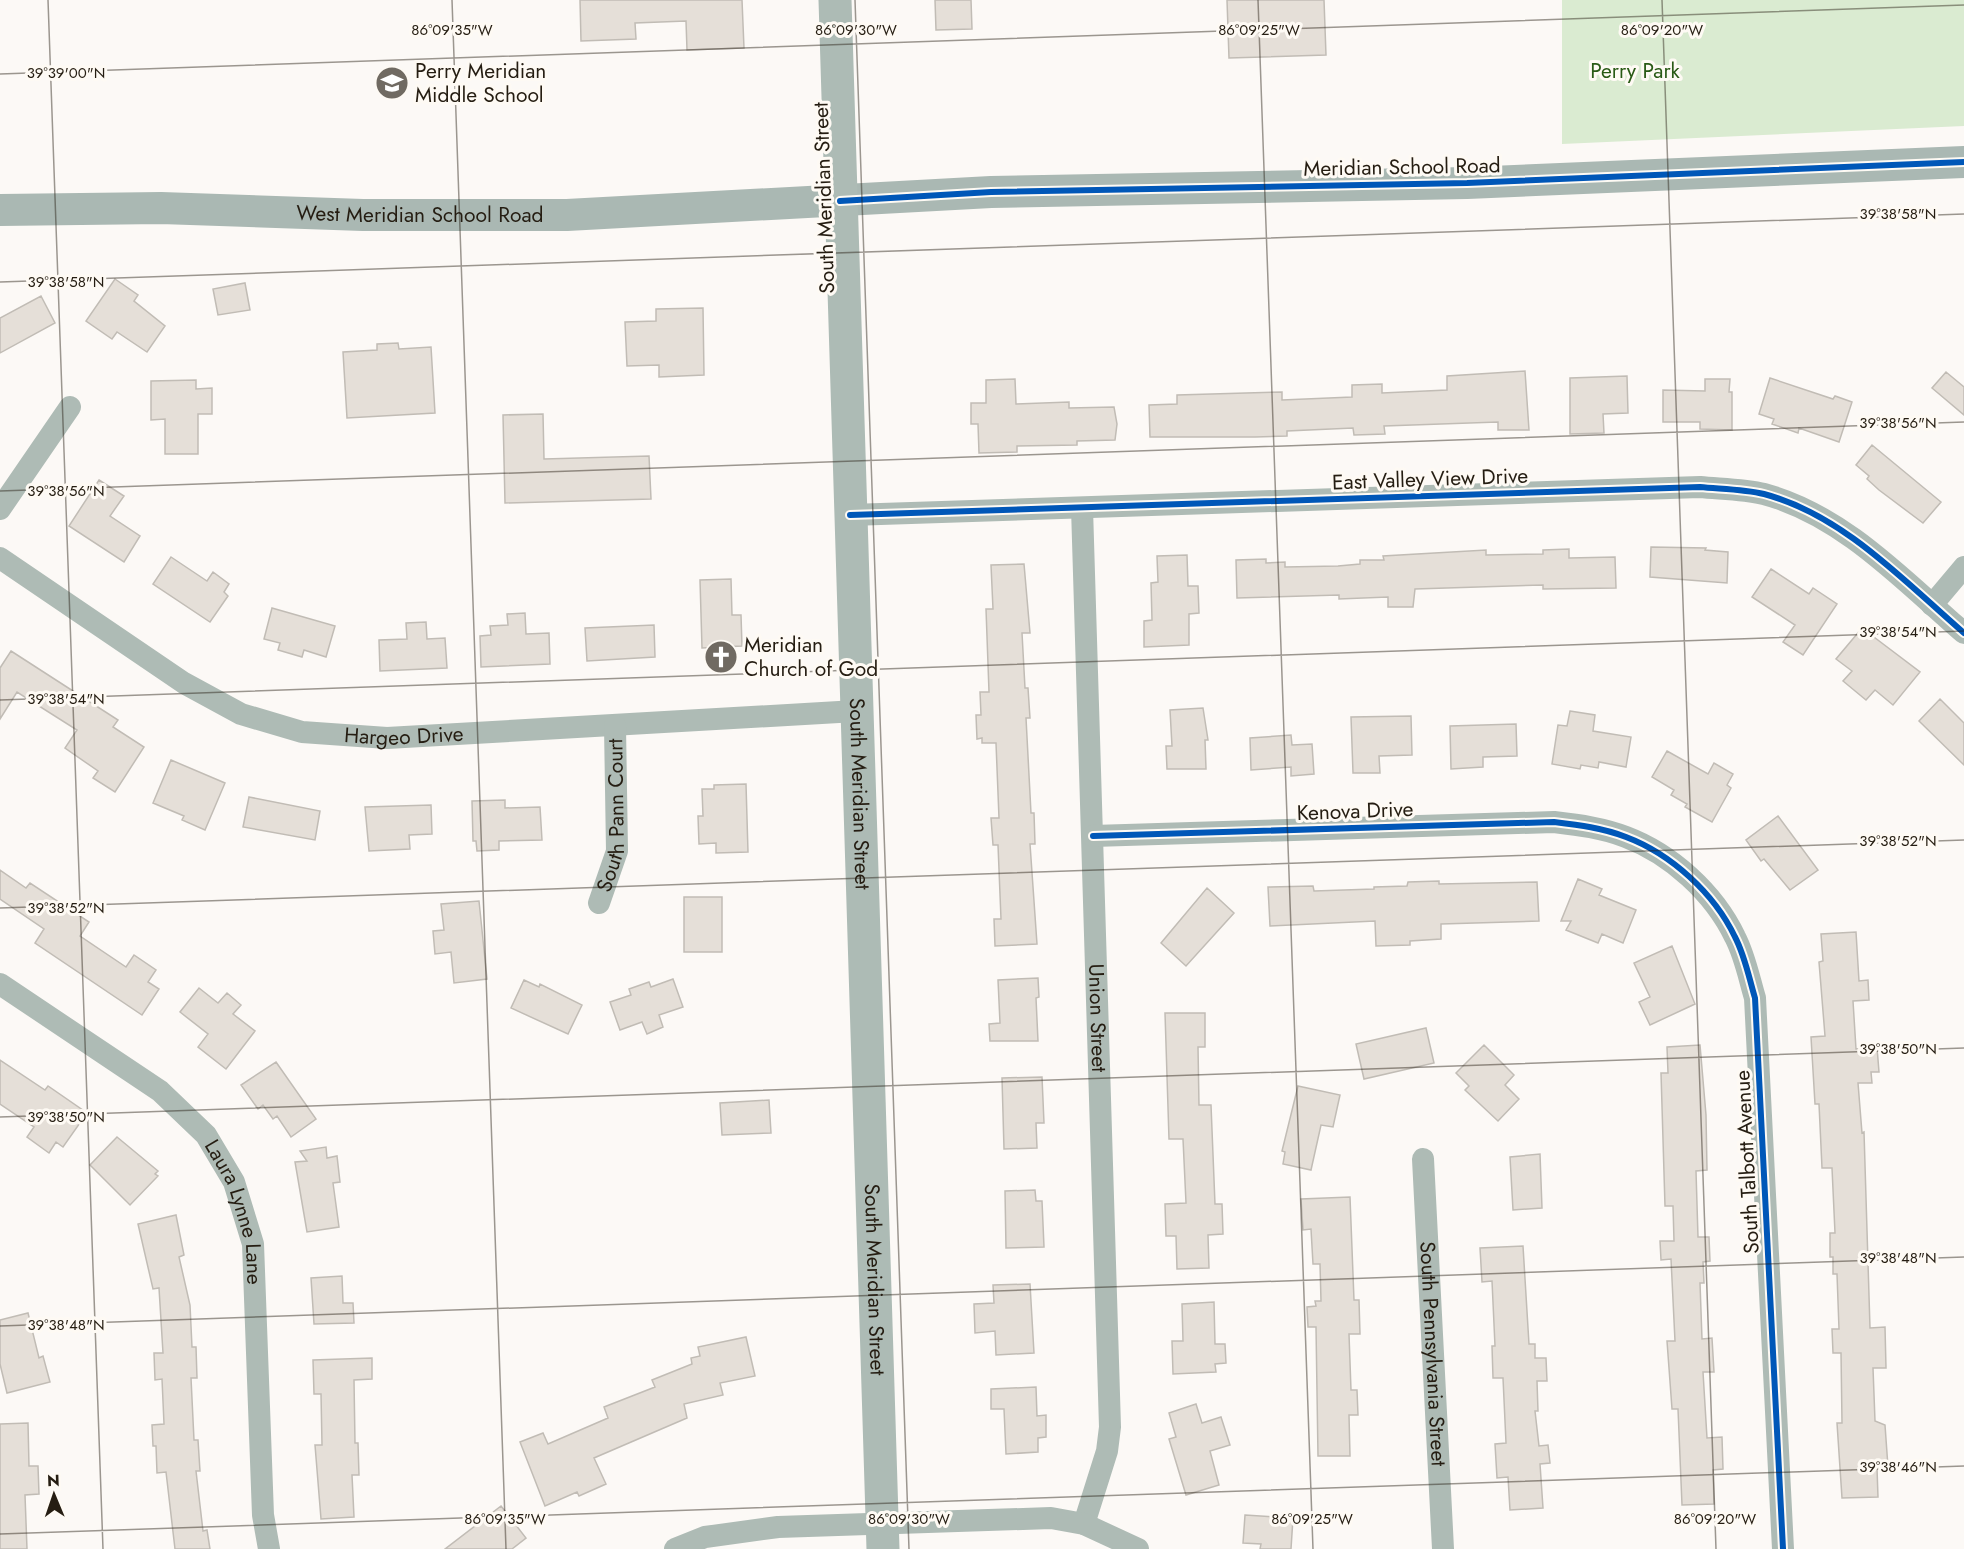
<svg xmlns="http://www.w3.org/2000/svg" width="1964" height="1549" font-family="Jost,sans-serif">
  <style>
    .green { fill: #daebd1 }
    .building { fill: #e5dfd8; stroke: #c1bcb5; stroke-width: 1.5 }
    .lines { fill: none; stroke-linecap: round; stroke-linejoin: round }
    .street { stroke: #aebbb5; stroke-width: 22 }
    .secondary { stroke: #aab8b3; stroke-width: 32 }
    .primary { stroke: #adbbb5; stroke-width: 33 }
    .cycleway-casing { stroke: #fefaf4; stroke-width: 10 }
    .cycleway { stroke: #0057b8; stroke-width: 6 }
    .ticks { fill: none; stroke: #251d12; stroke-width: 1.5; stroke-opacity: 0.45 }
    .labels { text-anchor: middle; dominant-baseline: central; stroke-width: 6; stroke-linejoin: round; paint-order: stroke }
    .poi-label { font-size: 21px; fill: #251d12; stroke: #fefaf4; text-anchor: start }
    .park-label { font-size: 21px; fill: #295a15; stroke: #fefaf4 }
    .street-label { font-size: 21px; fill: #251d12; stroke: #fefaf4 }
    .ticks-label { font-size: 15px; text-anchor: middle; fill: #251d12; stroke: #fefaf4; stroke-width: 6; stroke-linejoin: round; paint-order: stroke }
  </style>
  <rect width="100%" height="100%" fill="#fcf9f6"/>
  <path class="green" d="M1562,0H1964V126L1562,144Z"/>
  <path class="building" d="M580,0H742L744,48L687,50L686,21L635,23L636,39L581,41Z
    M935,0H971L972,29L936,30Z
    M1227,0H1324L1326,55L1229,58Z
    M115,279L138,295L134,301L165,326L147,352L117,332L112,339L86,321Z
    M245,283L250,310L218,315L213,289Z
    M41,296L55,323L0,353V318Z
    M703,308L704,375L659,377V365L627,366L625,322L656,321V309Z
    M398,343L399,349L431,347L435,413L347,418L343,352L377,350V344Z
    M1525,371L1529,430H1498V422L1384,426L1385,434L1354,435L1353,428L1287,431V436L1255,437H1150L1149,405L1177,404V395L1282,392V400L1352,397V385L1382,384V393L1447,390V376Z
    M1946,372L1964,387V415L1932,388Z
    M1627,376L1628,413L1603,414L1604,433L1570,434V378Z
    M1770,378L1833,399L1835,396L1852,402L1839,442L1799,428L1798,433L1772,424L1774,419L1759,414Z
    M1015,379L1016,404L1069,402V408L1114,407L1117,424L1115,440L1077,441V445L1017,446V452L979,453L978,424H971V403H986V380Z
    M1705,379H1730L1729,392H1732V430L1700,429V422H1663V390L1705,391Z
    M196,380V389L212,388V414H198V454H165V419L151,420V381Z
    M543,414L544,459L649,456L651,499L505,503L503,415Z
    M1872,445L1941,502L1923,523L1879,490L1867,479L1869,476L1856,465Z
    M99,480L124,496L110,516L140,536L124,562L69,526Z
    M1651,547L1706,548L1705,550L1728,552L1727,583L1650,577Z
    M1569,549V558L1615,557L1616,588L1543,589V585L1415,589L1413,607H1388V597L1339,599V595L1237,598L1236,560L1266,559V563L1285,562V567L1338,566L1360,564V560H1384L1383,556L1486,550V555L1543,554V550Z
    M1187,555L1188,586H1198L1199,613L1189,614V645L1144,647V621L1152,620L1151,583L1158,582L1157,556Z
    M171,557L207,581L213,572L229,584L224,592L228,596L210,622L153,584Z
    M1024,564L1030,633H1022L1025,688H1028L1030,718H1026L1031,813H1034L1035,844H1030L1037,944L995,946L994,919H1001L998,845H993L991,818H999L996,743H982V738L977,739L976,715H981L980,692H989L986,609H993L991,565Z
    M1771,569L1809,594L1813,588L1837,604L1803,655L1783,642L1795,625L1752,597Z
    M731,579L732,615H741L742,646L702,648L700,580Z
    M272,608L335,626L326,657L304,650L302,657L278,650L280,643L264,639Z
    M525,613L526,634L549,633L550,664L481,667L480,636L491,635L490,626L508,625L507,614Z
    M426,622L427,639L445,638L447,668L380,671L379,640L407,639L406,623Z
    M654,625L655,657L587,661L585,628Z
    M1862,628L1920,672L1893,705L1875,690L1866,700L1843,681L1852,671L1836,659Z
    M11,651L118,720L113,727L144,747L115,792L93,778L98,771L65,748L77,730L17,692L0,719V668Z
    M1940,699L1964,723V765L1919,721Z
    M1203,708L1208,740H1205L1206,769H1167L1166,746H1172L1170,710Z
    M1570,711L1595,715L1593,731L1631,737L1626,767L1599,762L1598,768L1581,765L1580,769L1552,764L1558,725L1567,726Z
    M1411,716L1412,755L1379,756L1380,773H1353L1351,717Z
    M1516,724L1517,756L1483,757V767L1451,769L1450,726Z
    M1291,735L1292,745L1312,744L1314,774L1291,776V767L1251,770L1250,738Z
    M1667,751L1708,774L1714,763L1733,774L1727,785L1731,788L1712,822L1685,807L1687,804L1671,795L1674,790L1652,777Z
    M171,760L225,783L205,830L182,820L184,816L153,803Z
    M746,784L748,852L716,853V843L699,844L698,816H703L702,789H714V785Z
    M249,797L320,811L315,840L243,827Z
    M505,800V808L540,807L542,840L499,841V850L477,851L476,841H473L472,801Z
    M431,805L432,834L409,835L410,849L369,851L365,807Z
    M1778,816L1818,870L1790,890L1764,859L1761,861L1746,840Z
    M0,870L26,888L30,883L89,922L80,936L126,967L134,955L156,970L148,982L159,989L142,1015L35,943L44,929L0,899Z
    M1578,879L1602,889L1599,895L1636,910L1623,943L1602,934L1598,943L1566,930L1571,921H1561Z
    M1439,881V884L1537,882L1539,921L1441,924V939L1410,941V945L1376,946L1375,921L1270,926L1268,887L1313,886L1314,891L1374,889V887L1407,886L1408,882Z
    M1207,888L1234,913L1186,966L1161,943Z
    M684,897H722V952H684Z
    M479,901L487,979L454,983L451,952L435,954L433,931L444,930L441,904Z
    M1856,932L1859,981L1868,980L1869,1000L1853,1001L1856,1049L1877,1047L1879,1072H1871L1872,1083H1858L1862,1133L1864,1132L1870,1328L1885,1327L1886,1368H1873L1875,1421L1885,1425L1888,1467L1877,1468L1878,1497L1842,1498L1837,1423H1842L1841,1353H1833L1832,1329H1839L1837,1274H1833V1257H1830V1233H1835L1832,1168H1822L1819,1104H1815L1811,1037L1825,1036L1819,962L1823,961L1821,934Z
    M1672,946L1695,1004L1650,1025L1639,1002L1650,997L1634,963Z
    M1038,978L1039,997L1036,998L1038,1041H990L989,1024L1000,1023L998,980Z
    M673,979L683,1007L659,1015L663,1027L647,1034L642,1022L620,1030L610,1002L631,995L629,989L649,982L651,987Z
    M524,980L539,987L540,984L582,1005L568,1034L511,1008Z
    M199,988L218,1003L227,993L241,1005L233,1014L255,1031L226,1069L198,1047L208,1034L180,1012Z
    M1165,1013H1205V1047H1198L1199,1105H1211L1215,1204H1222L1223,1234L1208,1235L1209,1268L1177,1269L1176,1236H1166L1165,1204L1186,1203L1183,1139H1169Z
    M1426,1028L1434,1063L1364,1079L1356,1044Z
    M1484,1045L1514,1075L1505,1085L1519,1099L1498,1121L1465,1090L1469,1086L1456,1073Z
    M1700,1045L1706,1115L1707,1170L1696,1171L1698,1237H1709L1710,1261L1703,1262L1704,1283H1700L1702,1339L1712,1338L1714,1372H1703L1707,1438L1722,1437L1723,1469L1713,1470L1714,1504L1682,1505L1678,1409H1672L1667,1341H1675L1671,1259L1661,1260L1660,1241H1674L1673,1206H1665L1661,1073H1668L1667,1047Z
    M0,1060L45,1090L48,1086L87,1113L63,1147L56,1142L49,1153L27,1137L34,1127L0,1104Z
    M276,1062L316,1119L291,1137L277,1116L273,1119L263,1105L258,1109L241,1085Z
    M1042,1077L1044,1123H1036L1037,1148L1004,1149L1002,1078Z
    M1298,1086L1340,1095L1333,1127L1321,1125L1311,1170L1283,1164L1285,1152L1282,1151Z
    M769,1100L771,1133L722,1135L720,1103Z
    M117,1137L158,1171L155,1174L158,1176L130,1205L90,1165Z
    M326,1147L327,1158L337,1156L340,1182L333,1183L339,1227L307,1232L295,1162L307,1161L300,1151Z
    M1540,1154L1542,1208L1513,1210L1510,1157Z
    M1035,1190L1036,1201H1042L1044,1247L1006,1248L1005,1191Z
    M1350,1197L1354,1300H1359L1360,1334H1349L1351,1390H1357L1358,1415H1349L1350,1456H1318L1316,1327H1308L1307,1307L1316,1306L1315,1301H1321L1320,1264H1313L1311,1229L1303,1230L1301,1199Z
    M176,1215L184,1255L179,1257L190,1305L192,1347H196L197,1378H191L194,1440H198L200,1471H196L203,1531L207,1530L210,1549H175L166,1472L157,1473L156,1446H153L152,1425L164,1424L162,1379L155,1380L154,1353H163L159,1288L153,1289L138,1224Z
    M1523,1246L1529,1344H1535V1358H1546L1547,1381H1537L1538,1411H1535L1539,1446L1548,1445L1550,1463L1540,1464L1543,1508L1510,1510L1508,1477L1497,1478L1495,1444L1506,1443L1503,1378H1493L1492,1346H1495L1492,1281L1482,1282L1480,1248Z
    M342,1276L343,1303H353L354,1323L314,1324L311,1278Z
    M1030,1284L1034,1353L996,1355L995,1331L975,1333L974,1304L994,1303L993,1285Z
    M1214,1302L1215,1344H1225L1226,1363L1215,1364L1216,1372L1173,1374L1172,1341H1183L1182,1304Z
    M28,1313L39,1358L43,1356L50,1382L7,1393L0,1364V1320Z
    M746,1337L755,1376L720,1383L723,1395L684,1404L687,1418L594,1458L606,1484L579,1496L577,1492L545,1506L520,1442L543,1433L548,1444L608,1418L604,1407L655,1387L652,1380L692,1364L691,1358L700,1356L698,1347Z
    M372,1358V1379L354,1380L355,1443H358L359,1475H352L354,1517L321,1519L315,1445H322L321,1394H314L313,1360Z
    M1036,1387L1037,1416L1046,1415V1437L1038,1438V1452L1006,1454L1004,1409H991V1389Z
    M1196,1404L1202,1423L1221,1417L1230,1445L1210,1451L1219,1485L1186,1495L1169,1439L1176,1437L1169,1413Z
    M28,1423L29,1466H38L39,1494L25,1495L27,1549H0V1424Z
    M501,1506L526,1538L512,1549H445Z
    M1245,1515L1293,1518L1291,1549H1260L1261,1544L1243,1543Z"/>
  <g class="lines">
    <g class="street">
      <path id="s1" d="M1082,508L1110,1427L1107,1451L1084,1524"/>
      <path d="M0,509L70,407"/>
      <path d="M850,515L1700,487C1720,489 1744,489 1764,494C1843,515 1904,581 1964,633"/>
      <path id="s2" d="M0,558L184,683L241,714L302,732L387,738L856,711"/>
      <path d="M1932,605L1964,567"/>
      <path d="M1093,836L1554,822C1579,825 1603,828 1626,837C1671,854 1714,893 1735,937C1745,956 1749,978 1755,998L1783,1549"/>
      <path id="s3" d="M599,903L617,851L615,726"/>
      <path id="s4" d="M0,984L160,1091L206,1135L234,1182L253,1244L263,1515L269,1549"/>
      <path id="s5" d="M1423,1159L1443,1549"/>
      <path d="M675,1549L705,1537L778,1527L1051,1518L1084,1524L1138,1549"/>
    </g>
    <path class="secondary" id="s6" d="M0,210L161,208L363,215H567L991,192L1467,183L1964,162"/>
    <path class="primary" id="s7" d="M835,0L883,1549"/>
    <defs>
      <path id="cycleway" d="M840,201L991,192L1467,183L1964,162
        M850,515L1700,487C1720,489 1744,489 1764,494C1843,515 1904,581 1964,633
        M1093,836L1554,822C1579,825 1603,828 1626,837C1671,854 1714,893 1735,937C1745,956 1749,978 1755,998L1783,1549"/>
    </defs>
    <use href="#cycleway" class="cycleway-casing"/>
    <use href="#cycleway" class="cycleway"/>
  </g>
  <path class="ticks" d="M48,0L103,1549M452,0L506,1549M855,0L909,1549M1258,0L1313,1549M1662,0L1716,1549M0,74L1964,5M0,282L1964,214M0,491L1964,422M0,700L1964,631M0,908L1964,840M0,1117L1964,1048M0,1326L1964,1257M0,1534L1964,1466"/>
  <defs>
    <symbol id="school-disc" viewBox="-11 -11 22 22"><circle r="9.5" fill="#706a62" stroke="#fefaf4"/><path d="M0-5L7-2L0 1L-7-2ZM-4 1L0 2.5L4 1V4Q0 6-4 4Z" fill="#fff"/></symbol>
    <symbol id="church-disc" viewBox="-11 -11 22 22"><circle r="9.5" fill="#706a62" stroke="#fefaf4"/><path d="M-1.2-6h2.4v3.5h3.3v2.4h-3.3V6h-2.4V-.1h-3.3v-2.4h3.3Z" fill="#fff"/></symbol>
  </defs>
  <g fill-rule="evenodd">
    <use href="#school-disc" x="373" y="64" width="38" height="38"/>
    <use href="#church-disc" x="702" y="638" width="38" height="38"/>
  </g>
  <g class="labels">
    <g class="poi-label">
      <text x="415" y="71">Perry Meridian<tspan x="415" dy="24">Middle School</tspan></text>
      <text x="744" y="645">Meridian<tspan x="744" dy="24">Church of God</tspan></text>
    </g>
    <g class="park-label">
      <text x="1635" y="71">Perry Park</text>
    </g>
    <g class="street-label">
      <text transform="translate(1402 167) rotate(-1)">Meridian School Road</text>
      <text transform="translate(824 198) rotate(-92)">South Meridian Street</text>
      <text stroke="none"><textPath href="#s6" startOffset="420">West Meridian School Road</textPath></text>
      <text transform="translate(1430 479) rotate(-2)">East Valley View Drive</text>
      <text stroke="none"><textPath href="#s2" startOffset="453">Hargeo Drive</textPath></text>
      <text stroke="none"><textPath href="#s7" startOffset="794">South Meridian Street</textPath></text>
      <text transform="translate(1355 811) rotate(-2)">Kenova Drive</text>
      <text stroke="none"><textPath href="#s3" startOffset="90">South Pann Court</textPath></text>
      <text stroke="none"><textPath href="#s1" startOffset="510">Union Street</textPath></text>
      <text transform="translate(1747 1162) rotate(-93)">South Talbott Avenue</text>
      <text stroke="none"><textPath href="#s4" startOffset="340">Laura Lynne Lane</textPath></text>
      <text stroke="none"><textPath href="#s7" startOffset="1280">South Meridian Street</textPath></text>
      <text stroke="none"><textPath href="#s5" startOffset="195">South Pennsylvania Street</textPath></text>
    </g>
  </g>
  <g class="ticks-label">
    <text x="452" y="35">86°09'35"W</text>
    <text x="856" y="35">86°09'30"W</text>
    <text x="1259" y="35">86°09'25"W</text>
    <text x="1662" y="35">86°09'20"W</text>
    <text x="66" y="78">39°39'00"N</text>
    <text x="1898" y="219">39°38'58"N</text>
    <text x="66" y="287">39°38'58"N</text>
    <text x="1898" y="428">39°38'56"N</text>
    <text x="66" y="496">39°38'56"N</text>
    <text x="1898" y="637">39°38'54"N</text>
    <text x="66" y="704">39°38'54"N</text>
    <text x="1898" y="846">39°38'52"N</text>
    <text x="66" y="913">39°38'52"N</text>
    <text x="1898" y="1054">39°38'50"N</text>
    <text x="66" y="1122">39°38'50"N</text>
    <text x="1898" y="1263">39°38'48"N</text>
    <text x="66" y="1330">39°38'48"N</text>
    <text x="1898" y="1472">39°38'46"N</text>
    <text x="505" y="1524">86°09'35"W</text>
    <text x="909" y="1524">86°09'30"W</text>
    <text x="1312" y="1524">86°09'25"W</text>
    <text x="1715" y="1524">86°09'20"W</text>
  </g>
  <g transform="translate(54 1495) rotate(358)" stroke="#fefaf4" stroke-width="4.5" paint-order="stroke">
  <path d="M0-4.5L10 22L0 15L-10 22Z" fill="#251d12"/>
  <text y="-9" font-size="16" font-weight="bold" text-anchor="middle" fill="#251d12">N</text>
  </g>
</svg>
